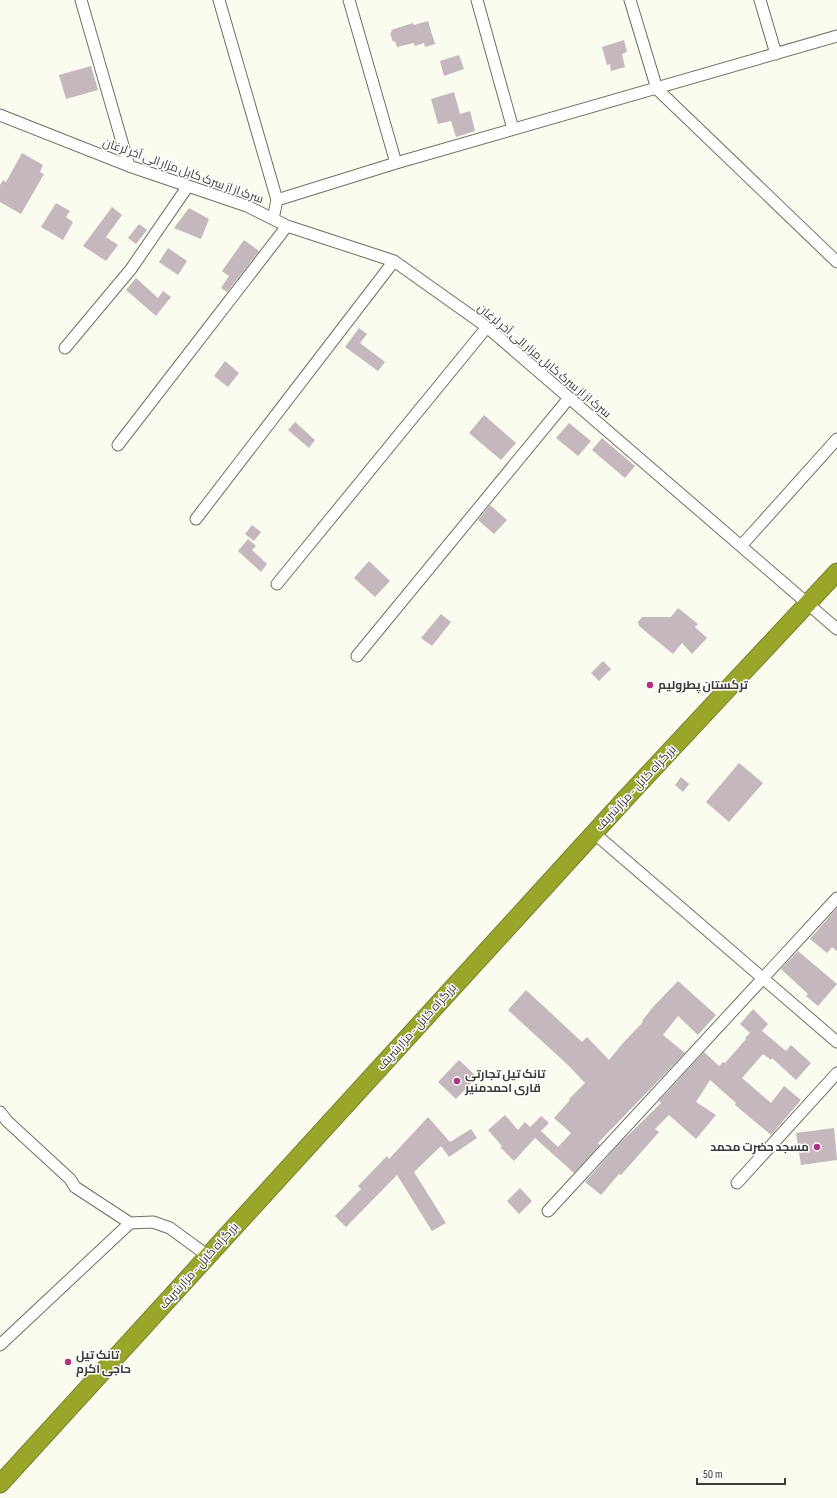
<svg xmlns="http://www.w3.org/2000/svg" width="837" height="1498" font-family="'Sofia Sans Condensed',Cairo,sans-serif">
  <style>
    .building { fill: #c4b7bd }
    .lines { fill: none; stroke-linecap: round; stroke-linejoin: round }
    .minor-casing { stroke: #6f7165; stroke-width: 13 }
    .highway-casing { stroke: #79812f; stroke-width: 19 }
    .minor { stroke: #fff; stroke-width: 11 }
    .highway { stroke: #9aa62a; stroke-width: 17 }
    .poi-dot { fill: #af3383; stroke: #fff; stroke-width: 1.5 }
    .labels { text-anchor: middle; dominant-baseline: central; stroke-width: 3; stroke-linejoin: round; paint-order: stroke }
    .street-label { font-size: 12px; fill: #3c3d38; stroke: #fff }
    .poi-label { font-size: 12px; font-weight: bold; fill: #3c3d38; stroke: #fff; text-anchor: start }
  </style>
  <rect width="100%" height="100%" fill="#f9fcef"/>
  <path class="building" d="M428,21L435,44L425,47L424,43L415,46L414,43L397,47L395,41L393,42L390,33L392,32L391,30L413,23L414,25Z
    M624,40L627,52L622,54L625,67L611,71L610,64L607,65L602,47Z
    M459,55L464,69L444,76L440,61Z
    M91,66L98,90L66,99L59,75Z
    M454,92L460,114L470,111L475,131L456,137L451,121L438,124L431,99Z
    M22,153L43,165L40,172L44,174L21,214L0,202V185L3,180L6,182Z
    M56,203L70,211L66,217L73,222L63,240L41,227Z
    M112,207L122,215L106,237L118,245L106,261L83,246Z
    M189,208L209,219L201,239L174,228Z
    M139,224L147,230L136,244L128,238Z
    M244,240L259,251L227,292L221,288L229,276L222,271Z
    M168,248L187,261L178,275L159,262Z
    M136,278L158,298L163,291L171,297L156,316L126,290Z
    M359,328L367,334L360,343L385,362L378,371L345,347Z
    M225,361L239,373L228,387L214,376Z
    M484,415L516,443L501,460L469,433Z
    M295,422L315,440L309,448L288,430Z
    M569,423L591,441L578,456L556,438Z
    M602,438L635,466L625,478L592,450Z
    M490,505L507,520L494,534L478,520Z
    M252,525L261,532L254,541L245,534Z
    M248,539L256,546L252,550L267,564L261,572L238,551Z
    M369,561L390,581L375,597L354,578Z
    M678,608L698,624L695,627L707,638L692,654L682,643L673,654L639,626L638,622L642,617H671Z
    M441,614L451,622L432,646L421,638Z
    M603,661L611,669L599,681L591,673Z
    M739,763L763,783L729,822L706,802Z
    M681,777L689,784L683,792L675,785Z
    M837,908V951L832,947L827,953L810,939Z
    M798,951L837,984L818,1006L806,996L808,994L781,969Z
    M678,981L716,1015L698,1035L678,1016L663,1035L685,1053L598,1143L600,1145L574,1173L535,1138L514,1161L500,1147L502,1146L488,1130L505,1115L518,1130L525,1122L530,1127L541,1116L549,1123L541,1131L558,1147L571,1133L554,1118L570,1100L569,1099L585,1083L569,1066L508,1010L526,990L582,1042L587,1037L609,1060L623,1043L643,1022L642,1021L653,1007Z
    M753,1009L768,1024L762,1031L786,1051L791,1045L811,1063L796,1080L772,1058L771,1060L763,1054L742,1078L771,1103L784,1086L801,1100L771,1135L735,1105L736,1103L710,1080L696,1102L716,1115L696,1139L669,1115L655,1129L659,1132L621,1175L619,1174L601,1195L585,1182L619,1144L661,1103L659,1101L704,1052L719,1066L723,1062L725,1063L746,1039L745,1038L750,1033L740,1024Z
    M459,1060L477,1077L456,1099L438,1082Z
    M428,1117L450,1142L471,1129L477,1138L449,1157L441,1146L414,1172L446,1223L432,1231L397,1175L346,1227L335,1216L361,1189L358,1186L387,1156L389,1159Z
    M834,1128L837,1160L801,1165L796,1133Z
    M520,1188L532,1201L519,1214L507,1201Z"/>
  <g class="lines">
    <defs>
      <path id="minor" d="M81,0L129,166
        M219,0L277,200
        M349,0L396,163
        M477,0L513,129
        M630,0L657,89L837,262
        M760,0L776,54
        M0,115L129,166L247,206L287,226L394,261L487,327L837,629
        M273,219L277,200L396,163L837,36
        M65,348L131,269L188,186
        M118,445L287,226
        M196,519L394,261
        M741,546L837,439
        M277,584L487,327
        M357,656L569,398
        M594,833L837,1042
        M0,1112L7,1121L70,1179L75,1187L130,1223L153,1222L170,1228L208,1256
        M737,1183L837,1073
        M548,1211L837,898
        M0,1345L130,1223"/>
      <path id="highway" d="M0,1484L626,798L837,572"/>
    </defs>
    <use href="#minor" class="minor-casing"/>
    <use href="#highway" class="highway-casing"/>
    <use href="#minor" class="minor"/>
    <use href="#highway" class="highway"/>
  </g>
  <g class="poi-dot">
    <circle cx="650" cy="685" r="4"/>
    <circle cx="457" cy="1081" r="4"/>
    <circle cx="817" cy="1147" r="4"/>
    <circle cx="68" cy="1362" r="4"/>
  </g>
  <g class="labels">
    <g class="street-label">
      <text transform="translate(183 171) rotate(20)">سرک از از سرک کابل مزار الی آخر لرغان</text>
      <text transform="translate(544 361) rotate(40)">سرک از از سرک کابل مزار الی آخر لرغان</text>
      <text transform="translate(636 788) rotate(-47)">بزرگراه کابل - مزارشریف</text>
      <text transform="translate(417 1027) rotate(-48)">بزرگراه کابل - مزارشریف</text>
      <text transform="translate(199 1266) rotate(-48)">بزرگراه کابل - مزارشریف</text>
    </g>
    <g class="poi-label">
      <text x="658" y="685">ترکستان پطرولیم</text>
      <text x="465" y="1074">تانک تیل تجارتی<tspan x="465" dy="14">قاری احمدمنیر</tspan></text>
      <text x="809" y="1147" text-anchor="end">مسجد حضرت محمد</text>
      <text x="76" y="1355">تانک تیل<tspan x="76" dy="14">حاجی اکرم</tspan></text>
    </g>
  </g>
  <path d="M697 1478v6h88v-6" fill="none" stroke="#3c3d38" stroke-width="2"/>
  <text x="703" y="1478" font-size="12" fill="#3c3d38" stroke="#ffffff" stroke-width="3" paint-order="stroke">50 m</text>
</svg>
